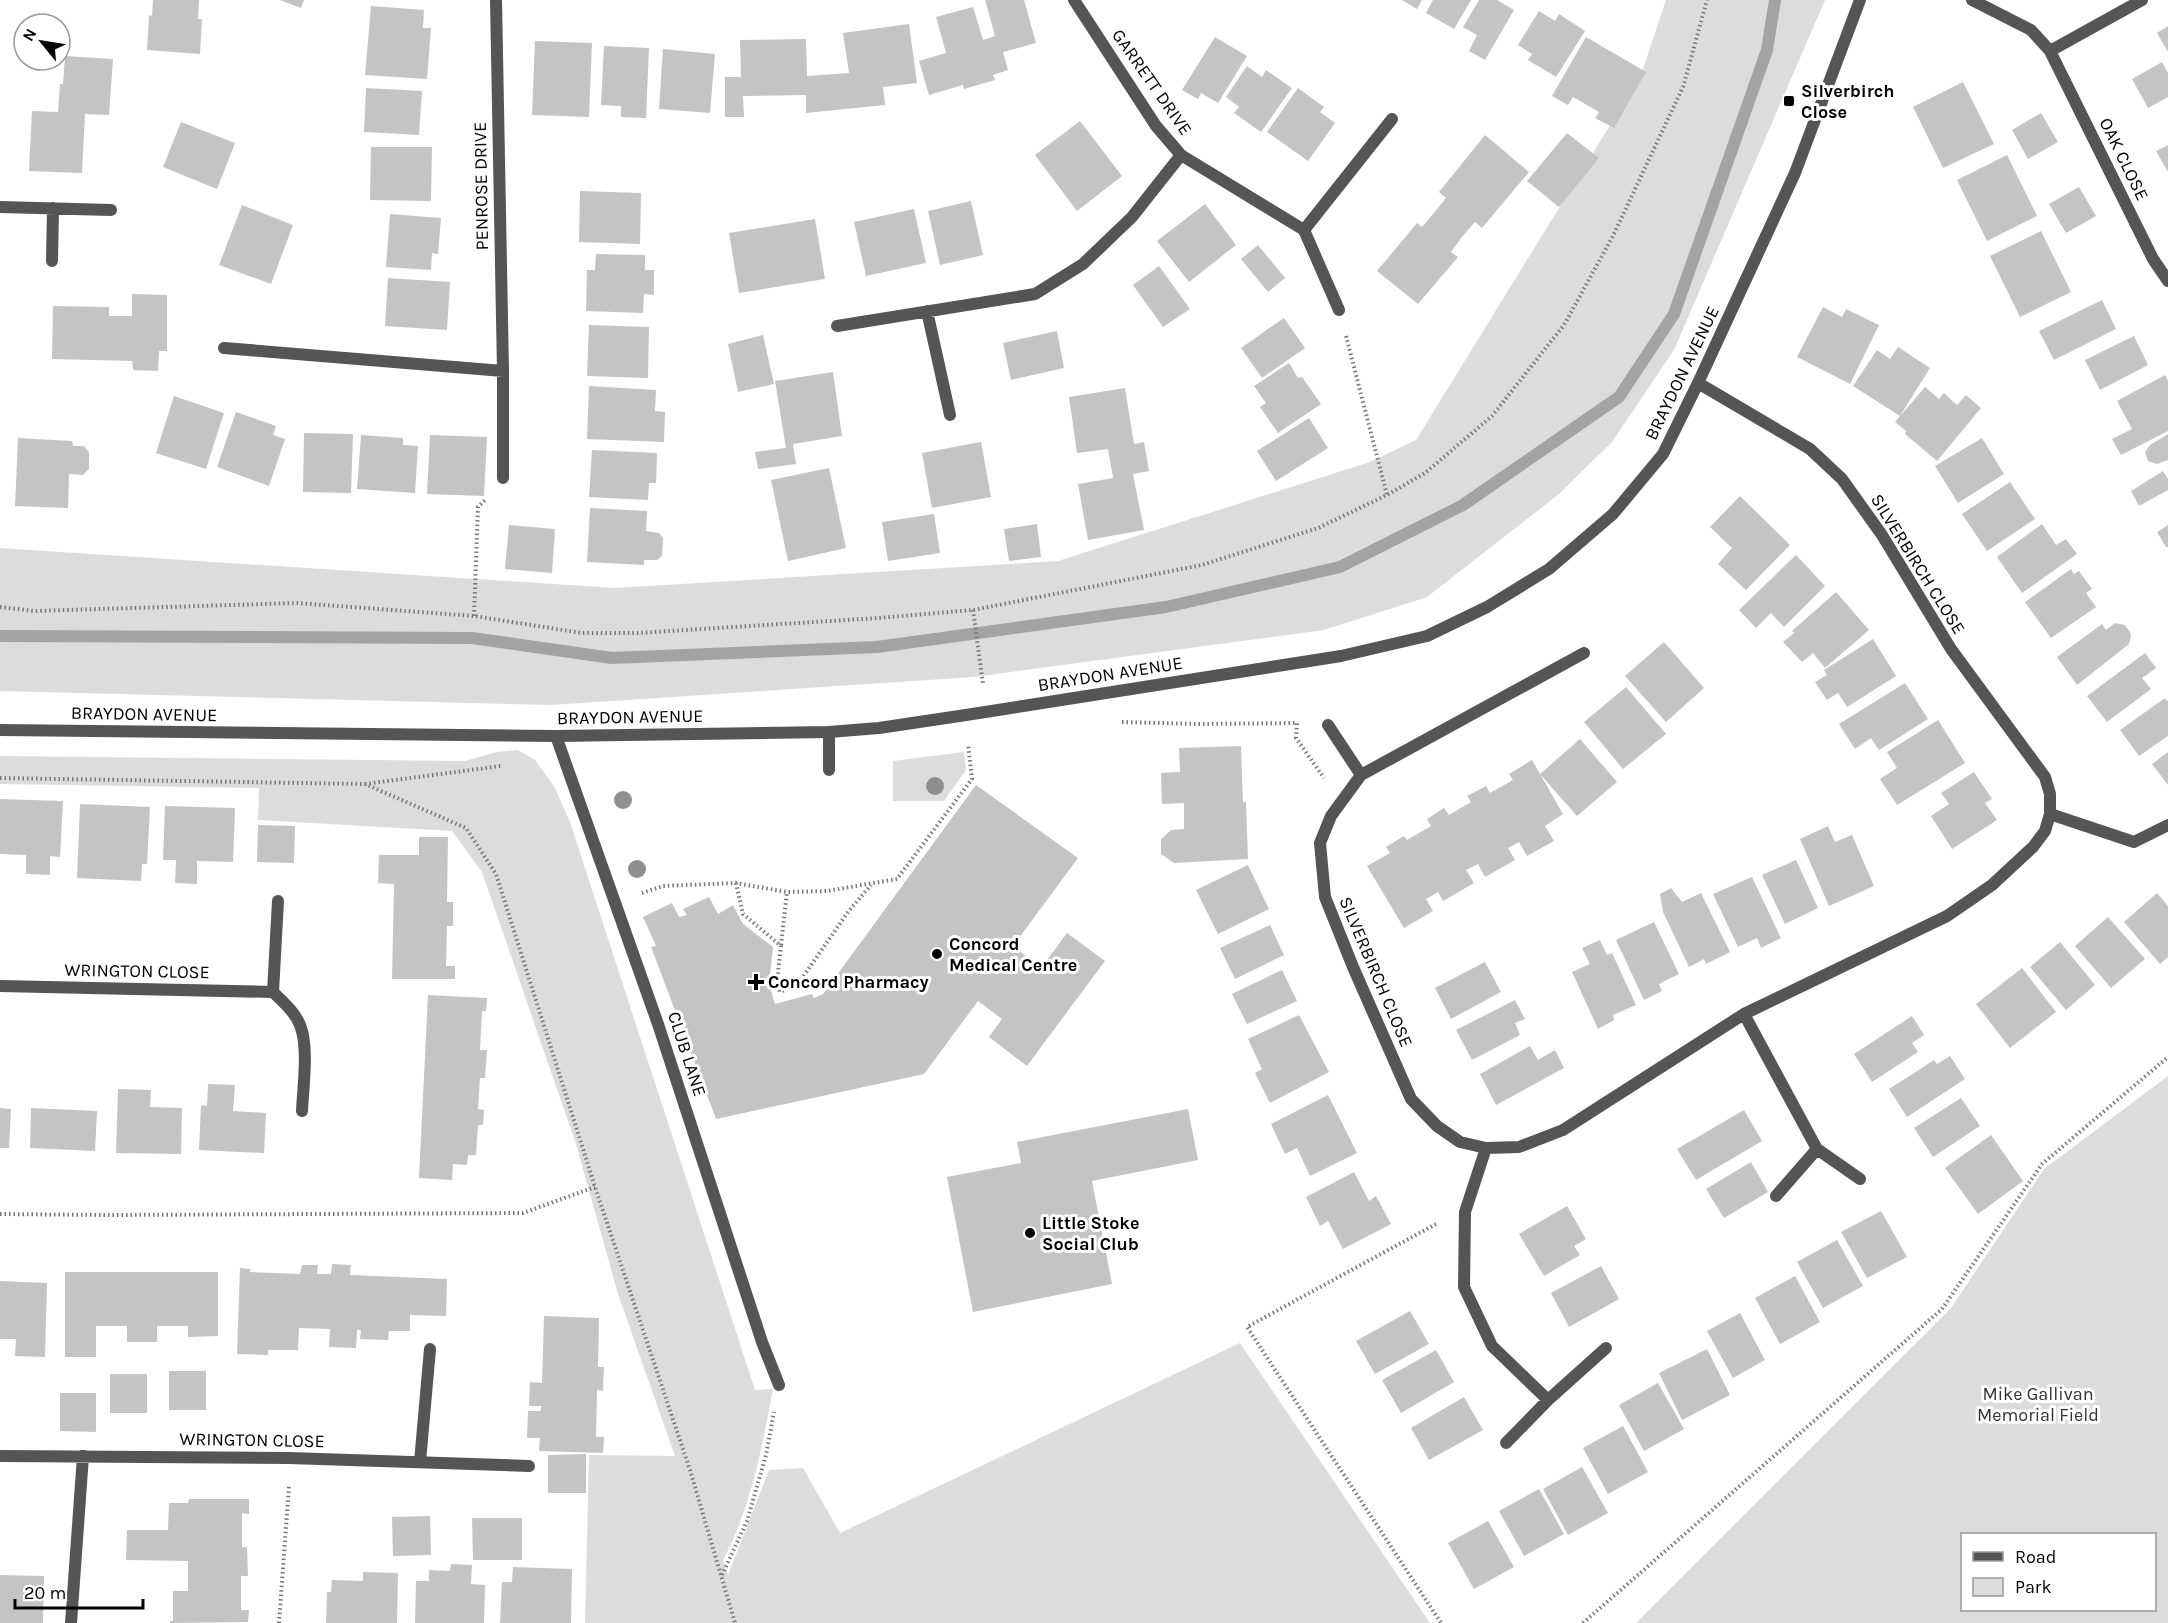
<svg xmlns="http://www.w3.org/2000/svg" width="2168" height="1623" font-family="Karla,sans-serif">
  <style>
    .green { fill: #dcdcdc; fill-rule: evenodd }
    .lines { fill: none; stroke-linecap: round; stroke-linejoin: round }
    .stream { stroke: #a3a3a3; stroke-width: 12 }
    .building { fill: #c4c4c4 }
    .path { stroke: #777; stroke-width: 4; stroke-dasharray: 1.5 3; stroke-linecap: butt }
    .service { stroke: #555; stroke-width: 12 }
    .minor { stroke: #555; stroke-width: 12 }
    .tree { fill: #8f8f8f }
    .poi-dot { fill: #000; stroke: #fff; stroke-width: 2 }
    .labels { text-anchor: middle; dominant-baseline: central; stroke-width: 6; stroke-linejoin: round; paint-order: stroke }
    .street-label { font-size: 18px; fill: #000; stroke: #fff }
    .poi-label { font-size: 18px; font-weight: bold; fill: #000; stroke: #fff; text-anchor: start }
    .park-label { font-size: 18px; fill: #333; stroke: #fff }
  </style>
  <rect width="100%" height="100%" fill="#fff"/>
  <path class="green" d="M1666,0H1825L1674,350L1612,442L1559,494L1427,597L1324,630L974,677L551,705L0,691V548L615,588L1058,561L1370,462L1416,440L1641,75Z
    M518,750L535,760L554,786L570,822L755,1390L773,1389C762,1447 751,1508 723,1560L728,1575L769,1470L803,1468L840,1533L1240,1343L1430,1623H585L589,1455L675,1456L618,1294L576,1144L482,872L452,831L258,820L259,788L0,784V756L465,761L497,752Z
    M964,752L966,770L944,801H893V761Z
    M2168,1076V1623H1636L1951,1308L2044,1169ZM1962,1534H2154V1610H1962Z"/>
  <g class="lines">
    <path class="stream" d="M0,636L472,638L612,658L877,647L1166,607L1340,567L1463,505L1619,397L1674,314L1767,50L1775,0"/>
  </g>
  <path class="building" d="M153,0H199L198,19H202L200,54L147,50L149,15L152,16Z
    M280,0H304L301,8Z
    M985,0H1024L1036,43L1003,52L1008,70L993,75L995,80L964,89L963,85L929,95L919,61L946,53L936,17L973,7L983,40L995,36Z
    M1402,0H1422L1417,9Z
    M1433,0H1471L1454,29L1426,13Z
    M1479,0H1497L1514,10L1485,60L1469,51L1477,35L1463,27Z
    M371,6L424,10L423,28H431L427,79L365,75Z
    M1539,11L1555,21L1559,14L1585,31L1556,77L1528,60L1532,54L1518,45Z
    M909,24L917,83L883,87L885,105L806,113V95L743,96L744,117H725V77H741L740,40L806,39L807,76L849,73L843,33Z
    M2168,26V52L2157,33Z
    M1215,37L1247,56L1218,103L1201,93L1198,99L1182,90Z
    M1586,37L1646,72L1614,128L1595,118L1599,112L1573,97L1568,105L1552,96Z
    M535,41L592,43L589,117L532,115Z
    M604,46L649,48L646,118L621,117V106L601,105Z
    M663,49L715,54L710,113L659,109Z
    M65,56L113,59L109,115L85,114L82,173L29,171L32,111L58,112L60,84H63Z
    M2162,62L2168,73V97L2148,108L2132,79Z
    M1247,66L1262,77L1266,70L1292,88L1261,132L1234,113L1239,107L1226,97Z
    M1963,82L1994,144L1943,168L1913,107Z
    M366,88L422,91L419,135L364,132Z
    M1298,88L1324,107L1320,112L1335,123L1308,161L1267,132Z
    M2041,113L2058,142L2028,159L2012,130Z
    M1080,121L1122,176L1077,211L1035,155Z
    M181,122L235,143L217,189L163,167Z
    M1567,133L1599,158L1559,207L1527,181Z
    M1485,135L1529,172L1482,228L1475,222L1462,237L1451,252L1458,257L1418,304L1377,271L1417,223L1422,227L1433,214L1446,198L1439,192Z
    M2168,145V172L2156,151Z
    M371,147H432L431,201L370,200Z
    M2007,155L2037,216L1987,241L1957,180Z
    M2079,187L2096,216L2066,233L2049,204Z
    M580,191L641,193L640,244L579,242Z
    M971,201L983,255L940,265L928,211Z
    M1205,204L1236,245L1189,282L1157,241Z
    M242,205L293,225L271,284L219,265Z
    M914,209L926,263L866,276L854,222Z
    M390,214L441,218L438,254L432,253L431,270L386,267Z
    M815,219L825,279L739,293L729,233Z
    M2041,231L2071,292L2020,317L1990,256Z
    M1258,245L1285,278L1268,292L1241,259Z
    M596,254L645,255V270H654V295L644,294L643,313L586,311L587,270H595Z
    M1159,266L1190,309L1163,327L1133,285Z
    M388,278L450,282L447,330L385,326Z
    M132,294L167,295V351H159L158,371L133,370L132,361L52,359L53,306L109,307V316H132Z
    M2102,300L2116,329L2054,360L2039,331Z
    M1823,307L1842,317L1846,309L1879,325L1850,384L1797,357Z
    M1284,318L1305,348L1262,378L1241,348Z
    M589,325L649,327L648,378L587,376Z
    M1057,331L1064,368L1011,380L1003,343Z
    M763,335L774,384L738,392L728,344Z
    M2134,336L2148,365L2100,390L2085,360Z
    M1898,347L1930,368L1900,416L1853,386L1877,350L1890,359Z
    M1289,363L1298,378L1302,377L1321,404L1278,433L1260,407L1266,403L1254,386Z
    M833,372L842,436L793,444L796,464L758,469L755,452L786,448L775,381Z
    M2165,375L2168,381V431L2121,455L2112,439L2132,429L2117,401Z
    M589,386L656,390L655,411L665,412L664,442L587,439Z
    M1925,387L1939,399L1944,393L1957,405L1966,395L1981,408L1937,461L1905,434L1906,431L1895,422Z
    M1125,388L1134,444L1144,442L1149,471L1133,474L1144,530L1088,540L1078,484L1113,478L1108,449L1077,453L1069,397Z
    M174,396L224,413L206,469L156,453Z
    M236,412L276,426L273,435L285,439L269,486L217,467Z
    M1309,418L1328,448L1276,481L1257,451Z
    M304,433L353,434L351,493L303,492Z
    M2168,434V460L2157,464L2148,461L2145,452L2150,445Z
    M361,435L403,438V445L418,446L415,493L357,489Z
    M430,435L487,437L484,496L427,494Z
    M18,438L72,441L73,446H84L89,452V469L83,475L69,474L68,508L15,506Z
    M1982,438L2004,474L1958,503L1935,466Z
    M981,442L991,497L932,508L922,453Z
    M592,450L657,453L656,483H649L648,500L589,497Z
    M829,468L846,548L788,561L771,480Z
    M2163,471L2168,479V490L2139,506L2131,491Z
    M2010,482L2035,519L1987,551L1962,514Z
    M1740,496L1790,545L1746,590L1718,564L1732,548L1710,527Z
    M590,508L647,511L646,531L659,533L663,538L662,556L657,560H644V565L587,562Z
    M934,514L940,553L888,561L882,522Z
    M1037,524L1041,557L1009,561L1004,529Z
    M2042,524L2056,545L2066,539L2077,554L2022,593L1997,557Z
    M509,525L555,529L552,573L505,569Z
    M2168,525V547H2166L2157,532Z
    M1796,555L1825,586L1784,627L1771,613L1756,628L1739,610Z
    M2071,569L2074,574L2079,571L2092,589L2086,593L2096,607L2051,638L2025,602Z
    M1836,592L1869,630L1825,668L1813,653L1802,662L1783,642L1794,633L1792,631Z
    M2115,623L2125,625L2130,632L2131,636L2129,644L2077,685L2057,657L2102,624L2106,630Z
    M1873,639L1896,676L1847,707L1838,693L1827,700L1815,682L1827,675L1824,670Z
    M1664,642L1704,688L1666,722L1625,676Z
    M2145,653L2156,668L2142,678L2151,689L2107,722L2087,696Z
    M1905,683L1928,719L1879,750L1871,738L1855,749L1839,724Z
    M1626,687L1666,734L1623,769L1584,722Z
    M2165,698L2166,701L2168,700V736L2139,756L2120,730Z
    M1938,720L1965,763L1897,805L1880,779L1897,768L1887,752Z
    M1580,739L1617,782L1577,816L1540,774Z
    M1241,746L1243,802H1246L1248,859L1174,863L1161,854V839L1171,830L1184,829V803L1162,804L1161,773L1180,772L1179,748Z
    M2168,752V785L2152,764Z
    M1532,760L1563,814L1545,826L1554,841L1527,856L1519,842L1508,848L1515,860L1485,877L1478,864L1466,870L1474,883L1443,901L1438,892L1426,899L1433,911L1404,928L1367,866L1390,853L1386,847L1404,836L1407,840L1431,826L1427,819L1444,808L1449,815L1471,802L1467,796L1486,786L1490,793L1513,780L1509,774Z
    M1974,772L1992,799L1985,803L1997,820L1952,849L1931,816L1949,804L1941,793Z
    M976,785L1078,858L1013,946L1041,968L1067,933L1105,961L1027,1066L989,1037L1002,1019L978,1001L924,1074L716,1119L651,947L656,946L643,917L672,903L679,917L687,915L683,909L709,897L718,914L733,905L743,924L773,947L769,984L775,1004L812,994L814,998L823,994Z
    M0,799L63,801L60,857L50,856V875L26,874V855L0,854Z
    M80,804L150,807L147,864H142L141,881L77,878Z
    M165,806L235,808L233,862L197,861V884L175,883L176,860H163Z
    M258,825L295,826L294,863L257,862Z
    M1828,826L1835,842L1852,835L1874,886L1829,906L1800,839Z
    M419,837H448L447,902H453V926H447L446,966H455V979H392L394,884L378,883L379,855H419Z
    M1796,860L1818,908L1785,924L1762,875Z
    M1248,865L1269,909L1218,934L1196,890Z
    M1752,877L1781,938L1761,948L1757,938L1738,947L1713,894Z
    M1671,888L1682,902L1701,893L1730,952L1706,964L1704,959L1689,967L1663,912L1660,894Z
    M2157,893L2168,906V957L2160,964L2124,922Z
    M2108,917L2145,959L2111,988L2075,946Z
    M1654,922L1679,974L1659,984L1662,991L1644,1000L1616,940Z
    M1270,925L1284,955L1235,979L1220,948Z
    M1600,940L1607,955L1612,953L1636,1005L1613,1015L1614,1020L1598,1029L1572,972L1590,964L1582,948Z
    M2060,942L2095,985L2066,1010L2030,967Z
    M1485,962L1501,992L1451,1019L1435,988Z
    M2022,968L2056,1012L2010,1048L1976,1004Z
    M1282,970L1297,1001L1247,1024L1232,994Z
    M428,995L487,998L486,1011H482L480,1050H487L485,1078H480L478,1109L484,1110L483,1125H478L476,1155H468L467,1165L453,1164L452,1180L419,1178Z
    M1515,1000L1525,1019L1515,1023L1520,1035L1472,1060L1456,1030Z
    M1299,1015L1329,1072L1270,1103L1255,1073L1262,1069L1248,1039Z
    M1912,1016L1924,1035L1912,1043L1918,1052L1872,1082L1854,1054Z
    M1530,1046L1538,1060L1555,1050L1564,1068L1496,1105L1480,1074Z
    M1950,1056L1965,1079L1907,1117L1889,1089L1934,1060L1937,1064Z
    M208,1084L235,1085L233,1111L266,1113L264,1153L199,1150L201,1105L207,1106Z
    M118,1089L151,1090L150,1107L182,1108L181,1154L116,1153Z
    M1328,1095L1357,1153L1310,1176L1297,1148L1285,1154L1271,1124Z
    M1961,1098L1980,1126L1933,1157L1914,1128Z
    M0,1108L11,1109L9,1148H0Z
    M31,1108L97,1111L95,1151L30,1148Z
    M1188,1109L1198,1160L1092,1181L1112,1284L973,1312L947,1177L1021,1163L1017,1142Z
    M1744,1110L1762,1141L1696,1180L1677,1149Z
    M1991,1135L2023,1181L1978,1214L1945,1168Z
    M1751,1162L1768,1192L1724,1218L1706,1189Z
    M1354,1172L1369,1201L1376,1196L1391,1224L1343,1249L1328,1221L1320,1226L1306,1197Z
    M1567,1206L1586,1239L1574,1246L1580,1255L1544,1276L1519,1234Z
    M1881,1211L1907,1257L1867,1278L1841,1232Z
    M1837,1240L1863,1286L1823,1308L1797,1262Z
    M332,1264L351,1265L350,1275L447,1279L446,1316L410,1315V1331H389L388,1340L360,1339L361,1330H357L356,1348L329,1347L330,1329L299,1328L298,1350H268V1355L237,1354L240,1268L250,1269V1272L300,1274L302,1265H318L317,1274H331Z
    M1601,1266L1619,1299L1569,1327L1551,1293Z
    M65,1272H218V1336L188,1337V1326H157V1342H127V1326H96V1357H65Z
    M1795,1276L1820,1322L1780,1344L1755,1298Z
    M0,1281L47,1283L45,1357L15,1356L16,1339H0Z
    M1410,1311L1429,1344L1375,1374L1356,1341Z
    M1740,1313L1765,1360L1733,1378L1707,1331Z
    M544,1316L599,1318L598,1367H604L603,1391L597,1390L596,1437H604L603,1453L539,1451L540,1438H527L528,1411H541V1406H529L530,1382L542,1383Z
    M1707,1349L1730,1395L1682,1420L1659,1373Z
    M1436,1350L1454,1382L1401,1413L1382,1380Z
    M169,1371H206V1410H169Z
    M110,1374H147V1413H110Z
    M1658,1383L1684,1429L1644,1451L1619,1405Z
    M60,1393H96V1432L60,1431Z
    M1464,1397L1483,1430L1429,1460L1411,1428Z
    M1623,1426L1648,1472L1608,1494L1583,1448Z
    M586,1454V1493H548V1455Z
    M1582,1467L1608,1513L1568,1535L1543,1489Z
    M1539,1489L1564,1534L1524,1556L1499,1511Z
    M189,1499H249V1514L242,1513V1547H247L248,1576H241V1610H249L248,1622L170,1623V1621H173V1591H188V1561L126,1560L127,1530H168L169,1503H188Z
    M430,1516L431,1555L393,1556L392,1517Z
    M472,1518H522V1560H473Z
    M1488,1521L1514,1567L1474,1589L1448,1543Z
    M451,1564L472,1565L471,1584L485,1585L484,1623H415L416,1581H429V1570L450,1571Z
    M513,1567L572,1569L571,1623H500L502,1582H512Z
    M363,1572L398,1573L397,1623H326L327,1592H331L332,1580L363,1581Z
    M0,1575L44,1576L43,1623H0Z"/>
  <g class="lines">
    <path class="path" d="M1346,336L1387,495
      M0,607L34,611L297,603L474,616L582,633H638L878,618L973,610L1202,565L1318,528L1387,495L1425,473L1492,416L1564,325L1613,236L1683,87L1707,0
      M973,610L983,684
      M474,616L478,507L485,500
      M1122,722L1197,724L1297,723L1296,738L1324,778
      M0,778L365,784L466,828L496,874L595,1187L690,1470L735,1623
      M365,784L501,766
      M736,883L743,914L781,946L777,981L780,992L798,984L848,912L871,885
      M642,893L663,886L736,883L787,892L827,891L897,879L972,779L968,744
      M781,945L787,892
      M0,1214L108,1215L523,1213L595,1187
      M1436,1224L1247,1327L1441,1623
      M722,1575L747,1521L766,1455L774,1412
      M279,1623L289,1486
      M1583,1623L1942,1309L2042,1164L2168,1057"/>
    <path class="service" d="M829,732V770
      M556,736L658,1024L762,1342L779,1385
      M2050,814L2134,842L2168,825"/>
    <path class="minor" d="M496,0L503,371V478
      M1972,0L2031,30L2050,51L2153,259L2168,281
      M2050,51L2142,0
      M1181,155L1304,230L1339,310
      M0,207L111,210
      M1304,230L1392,119
      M52,261L53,208
      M927,311L950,415
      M837,326L1035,294L1083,264L1132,217L1181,155L1156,126L1074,0
      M224,348L503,371
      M1698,383L1810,449L1842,479L1882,535L1951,649L2045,777L2050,794V814L2045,831L2033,847L1992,885L1947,916L1744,1014L1817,1149L1860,1179
      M1584,653L1361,775L1331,816L1320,843L1325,897L1353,967L1411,1099L1437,1126L1460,1142L1486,1148L1519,1147L1563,1130L1744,1014
      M1328,725L1361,775
      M0,730L556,736L829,732L879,728L966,715L1341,656L1427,636L1487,607L1549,569L1613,514L1663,454L1698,383L1795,173L1860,0
      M278,901L273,992C283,1002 295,1012 300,1025C309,1047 303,1087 302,1111
      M0,986L273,992
      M1486,1148L1465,1212L1464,1287L1492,1346L1548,1400
      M1776,1196L1817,1149
      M1506,1443L1548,1400L1606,1348
      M0,1456L289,1458L529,1466
      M420,1462L430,1349
      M71,1623L83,1456"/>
  </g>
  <g class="tree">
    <circle cx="935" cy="786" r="9"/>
    <circle cx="623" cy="800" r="9"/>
    <circle cx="637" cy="869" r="9"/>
  </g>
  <g class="poi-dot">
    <rect x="1783" y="95" width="12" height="12" rx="3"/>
    <circle cx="937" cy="954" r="6"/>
    <path d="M753 973h6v6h6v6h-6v6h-6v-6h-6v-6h6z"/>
    <circle cx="1030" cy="1233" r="6"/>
  </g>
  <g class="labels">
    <g class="street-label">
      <text transform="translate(1152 82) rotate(55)">GARRETT DRIVE</text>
      <text transform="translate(2124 159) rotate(64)">OAK CLOSE</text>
      <text transform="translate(481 186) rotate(-91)">PENROSE DRIVE</text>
      <text transform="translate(1682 373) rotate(-64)">BRAYDON AVENUE</text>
      <text transform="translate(1918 564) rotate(58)">SILVERBIRCH CLOSE</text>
      <text transform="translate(1110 674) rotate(-9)">BRAYDON AVENUE</text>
      <text transform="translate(144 714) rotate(1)">BRAYDON AVENUE</text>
      <text transform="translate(630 717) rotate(-1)">BRAYDON AVENUE</text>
      <text transform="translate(137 971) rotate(1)">WRINGTON CLOSE</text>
      <text transform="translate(1376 972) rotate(67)">SILVERBIRCH CLOSE</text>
      <text transform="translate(687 1054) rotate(72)">CLUB LANE</text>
      <text transform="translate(252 1440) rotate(1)">WRINGTON CLOSE</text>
    </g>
    <g class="poi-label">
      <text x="1801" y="91">Silverbirch<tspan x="1801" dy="21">Close</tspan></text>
      <text x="949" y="944">Concord<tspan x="949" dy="21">Medical Centre</tspan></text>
      <text x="768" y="982">Concord Pharmacy</text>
      <text x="1042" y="1223">Little Stoke<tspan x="1042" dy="21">Social Club</tspan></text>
    </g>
    <g class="park-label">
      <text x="2038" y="1394">Mike Gallivan<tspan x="2038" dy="21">Memorial Field</tspan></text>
    </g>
  </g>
  <rect x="1961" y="1533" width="195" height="78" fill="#ffffff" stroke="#999999" stroke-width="1.5"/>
  <rect x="1973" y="1552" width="30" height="9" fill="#555555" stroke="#999999" stroke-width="1.5"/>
  <text x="2015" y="1563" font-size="18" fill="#000000">Road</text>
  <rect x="1973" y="1578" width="30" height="18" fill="#dcdcdc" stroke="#999999" stroke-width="1.5"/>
  <text x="2015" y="1593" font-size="18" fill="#000000">Park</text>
  <g transform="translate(42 42) rotate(300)"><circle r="28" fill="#ffffff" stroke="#999999" stroke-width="1.5"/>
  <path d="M0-4.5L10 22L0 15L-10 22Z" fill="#000000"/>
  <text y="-9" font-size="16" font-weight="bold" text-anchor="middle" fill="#000000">N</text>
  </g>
  <path d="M15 1599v9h128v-9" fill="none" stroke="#000000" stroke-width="3"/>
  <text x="24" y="1599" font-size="18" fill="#000000" stroke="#ffffff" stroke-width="4.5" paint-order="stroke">20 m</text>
</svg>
